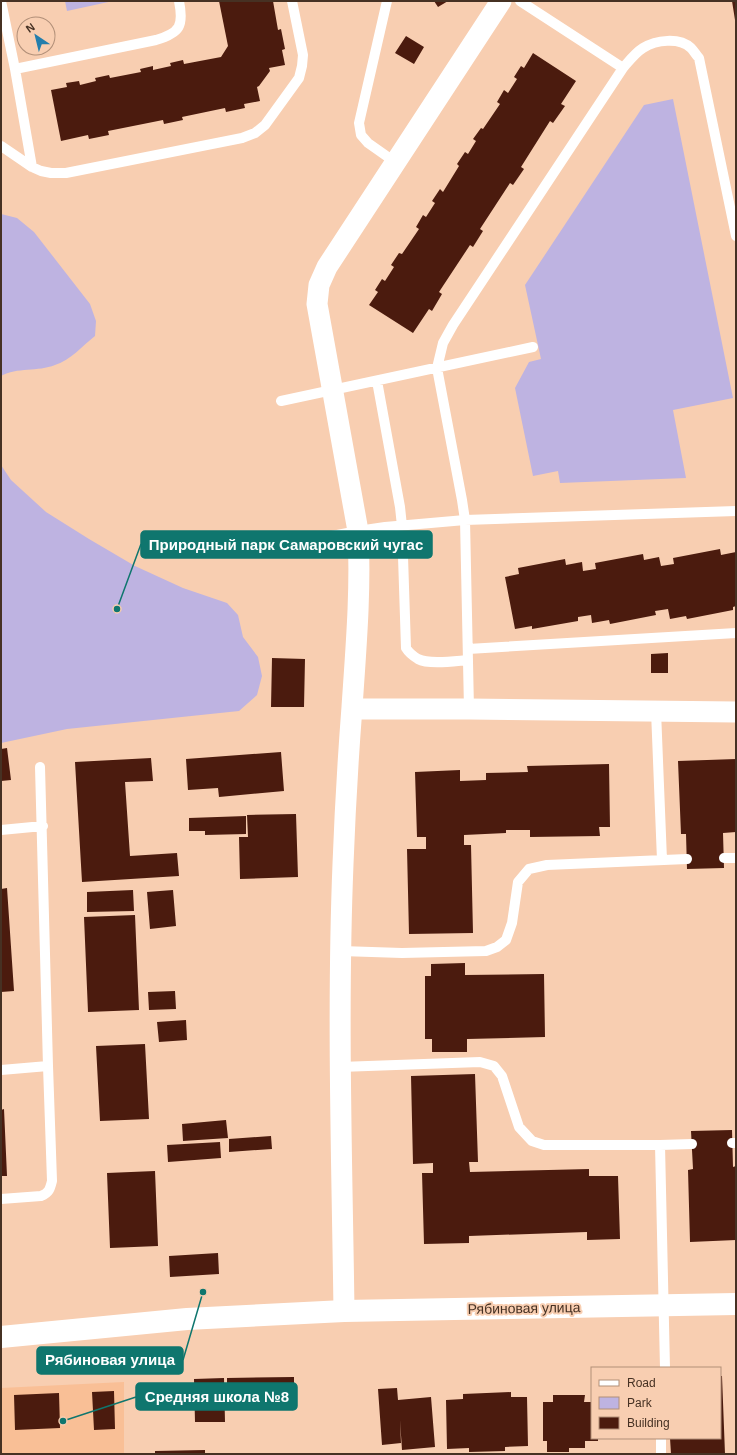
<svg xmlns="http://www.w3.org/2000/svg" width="737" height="1455" font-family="Helvetica,sans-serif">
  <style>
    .built { fill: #f9bf96 }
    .green { fill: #beb3e1 }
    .building { fill: #4b1b0e }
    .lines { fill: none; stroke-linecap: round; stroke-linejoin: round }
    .lane { stroke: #fff; stroke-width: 10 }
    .street { stroke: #fff; stroke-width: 21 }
    .secondary { stroke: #fff; stroke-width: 22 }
    .labels { text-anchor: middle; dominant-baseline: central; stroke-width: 4; stroke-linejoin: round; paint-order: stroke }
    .street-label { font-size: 14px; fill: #463123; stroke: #f8ceb1 }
    .leader { fill: none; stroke: #0f766e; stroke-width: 1.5 }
    .callout-dot { fill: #0f766e; stroke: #f8ceb1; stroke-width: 1.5 }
    .callout { fill: #0f766e; stroke: #0f766e; stroke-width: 1.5 }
    .callout-label { font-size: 15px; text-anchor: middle; font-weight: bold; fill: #fff }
  </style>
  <rect width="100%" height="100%" fill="#f8ceb1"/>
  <path class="built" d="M124,1382V1454H1V1388Z"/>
  <path class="green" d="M65,1H113L67,11Z
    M673,99L733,398L673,410L686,478L560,483L558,471L533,476L515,388L529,362L541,359L525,285L644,105Z
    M1,214L17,218L34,232L90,304L96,321L95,336C82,346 71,360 55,365C38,372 17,367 1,376Z
    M1,465L11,480L46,512L89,539L135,566L183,588L227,603L238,615L243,637L258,657L262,676L257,695L239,711L67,729L1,743Z"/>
  <path class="building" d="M219,1H273L278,30L281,29L285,49L282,50L285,65L269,68L270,71L259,86L257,87L260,101L244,104L245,108L226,112L225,108L182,117L183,120L164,124L163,120L108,131L109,135L89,139L88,135L61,141L51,90L67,87L66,83L79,81L80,85L96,81L95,78L109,75L110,78L141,72L140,69L153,66V70L171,66L170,63L183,60L184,64L221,57L228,46Z
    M434,1H448L438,7Z
    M732,1H736V20H735Z
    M406,36L424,47L414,64L395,53Z
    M533,53L576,81L561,104L565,106L553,123L550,121L521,167L524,169L513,185L510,183L480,229L483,231L473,247L470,245L439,292L442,294L432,311L429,309L413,333L369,305L378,292L375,290L382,279L385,281L394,267L391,265L399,253L402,254L419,229L416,227L423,215L426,217L435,203L432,201L440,189L443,192L459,166L457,164L465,152L468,154L476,141L473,139L481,128L483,129L500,104L497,102L504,90L508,93L517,79L514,77L521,66L524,68Z
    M720,549L721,555L736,552V606L733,607V610L687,619L686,616L670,619L668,609L655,611L656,615L610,624L609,620L592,623L591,615L578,617V621L532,629V626L515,629L505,577L519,574L518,568L565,559L566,565L582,562L583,571L596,569L595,563L643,554L644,560L659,557L661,566L674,564L673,558Z
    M668,653V673H651V654Z
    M272,658L305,659L304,707H271Z
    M7,748L11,780L1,781V749Z
    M281,752L284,791L219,797L218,788L188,790L186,759Z
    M151,758L153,781L125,782L130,856L177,853L179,876L82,882L75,762Z
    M736,759V832L723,833L724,868L687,869L686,834H681L678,761Z
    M609,764L610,827H599L600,836L530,837V830H506V833L464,835V845H471L473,933L409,934L407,849H426V837H417L415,772L460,770V781L486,780V773L528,772L527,766Z
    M296,814L298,877L240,879L239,837H248L247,815Z
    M246,816V834L205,835V831H189V818Z
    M7,888L14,991L1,992V889Z
    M133,890L134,911L87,912V892Z
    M173,890L176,926L150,929L147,892Z
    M135,915L139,1010L88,1012L84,917Z
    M465,963V975L544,974L545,1037L467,1039V1052H432V1039H425V976H431V964Z
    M175,991L176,1009L149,1010L148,992Z
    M186,1020L187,1040L159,1042L157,1022Z
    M145,1044L149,1119L100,1121L96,1046Z
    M475,1074L478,1162H469L470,1172L589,1169V1176H618L620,1239L587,1240V1232L469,1236V1243L424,1244L422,1173H433V1163L413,1164L411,1076Z
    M4,1109L7,1176H1V1110Z
    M226,1120L228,1138L183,1141L182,1124Z
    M732,1130L733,1167L736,1166V1240L690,1242L688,1170L693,1169L691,1131Z
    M271,1136L272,1149L229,1152V1139Z
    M220,1142L221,1158L168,1162L167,1145Z
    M155,1171L158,1246L110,1248L107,1173Z
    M218,1253L219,1274L170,1277L169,1256Z
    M720,1376H722L725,1454H671L670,1438H720Z
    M294,1377V1406L227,1407V1378Z
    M224,1378L225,1422H195L194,1379Z
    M397,1388L398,1400L431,1397L435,1447L402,1450L400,1420L401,1443L382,1445L378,1389Z
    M114,1391L115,1429L94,1430L92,1392Z
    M511,1392V1397H527L528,1446L505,1447V1451L469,1452V1448L447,1449L446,1400L463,1399V1394Z
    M59,1393L60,1428L15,1430L14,1395Z
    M553,1395H585L584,1402H592V1438H598V1441H585V1448H569V1452H547V1441H543V1402H553Z
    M205,1450V1454H155V1451Z"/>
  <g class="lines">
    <path class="lane" d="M1,1L15,69L32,167
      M387,1L359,123L361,135L368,143L395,162
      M520,1L623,68
      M15,69L156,40C180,33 184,26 179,1
      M1,146L32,167L41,171L51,173H66L242,138L255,133L265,125L299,78L302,66L303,55L292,1
      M377,381L400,507L402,526L406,648C409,653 413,656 418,659C429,665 455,661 468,660
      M281,401L533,347
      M311,540L358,531L385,527L465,520L736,511
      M468,649L736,633
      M469,709L465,520L462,500L437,368L443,343L453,325L623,68C629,61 635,53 643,48C656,40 679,37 691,48C694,51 696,55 699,58L736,236
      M656,711L662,860
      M40,767L48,1066
      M1,830L43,826
      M724,858H736
      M341,951L402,953L486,951L497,947L506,940L512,923L518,882L529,869L547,865L687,859
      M340,1067L480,1062L494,1066L502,1076L519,1127L532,1141L544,1145H660L665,1368
      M1,1070L48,1066L52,1181C50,1189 49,1193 41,1196L1,1199
      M732,1143H736
      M660,1145L692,1144
      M661,1438V1454"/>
    <path class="street" d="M352,709H469L736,712
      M344,1311C342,1162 337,1013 343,864C345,811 348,759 352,707C356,648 361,590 358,531L317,304L319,285L327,267L501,1"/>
    <path class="secondary" d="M1,1337L187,1319L344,1311L736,1304"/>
  </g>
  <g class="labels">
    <g class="street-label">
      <text transform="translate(524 1308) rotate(-1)">Рябиновая улица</text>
    </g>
  </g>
  <path class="leader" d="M117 609L141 544M203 1292L183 1360M63 1421L136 1397"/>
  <g class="callout-dot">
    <circle cx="117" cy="609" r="4"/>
    <circle cx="203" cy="1292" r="4"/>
    <circle cx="63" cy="1421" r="4"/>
  </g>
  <g class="callout">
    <rect x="141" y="531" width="291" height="27" rx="4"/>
    <rect x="37" y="1347" width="146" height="27" rx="4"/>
    <rect x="136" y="1383" width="161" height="27" rx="4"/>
  </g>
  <g class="callout-label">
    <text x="286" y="550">Природный парк Самаровский чугас</text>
    <text x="110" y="1365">Рябиновая улица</text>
    <text x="217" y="1402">Средняя школа №8</text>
  </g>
  <rect width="737" height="1455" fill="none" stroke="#463123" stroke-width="4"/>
  <rect x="591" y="1367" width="130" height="72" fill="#f8ceb1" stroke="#b18f78"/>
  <rect x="599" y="1380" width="20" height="6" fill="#ffffff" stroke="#b18f78"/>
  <text x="627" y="1387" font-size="12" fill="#463123">Road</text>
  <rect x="599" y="1397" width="20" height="12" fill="#beb3e1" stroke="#b18f78"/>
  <text x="627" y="1407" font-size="12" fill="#463123">Park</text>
  <rect x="599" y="1417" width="20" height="12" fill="#4b1b0e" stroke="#b18f78"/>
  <text x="627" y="1427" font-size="12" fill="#463123">Building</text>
  <g transform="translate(36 36) rotate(325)"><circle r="19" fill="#f8ceb1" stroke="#b18f78"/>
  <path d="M0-3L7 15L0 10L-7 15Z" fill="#247eac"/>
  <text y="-6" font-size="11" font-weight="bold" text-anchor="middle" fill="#463123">N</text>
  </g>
</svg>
